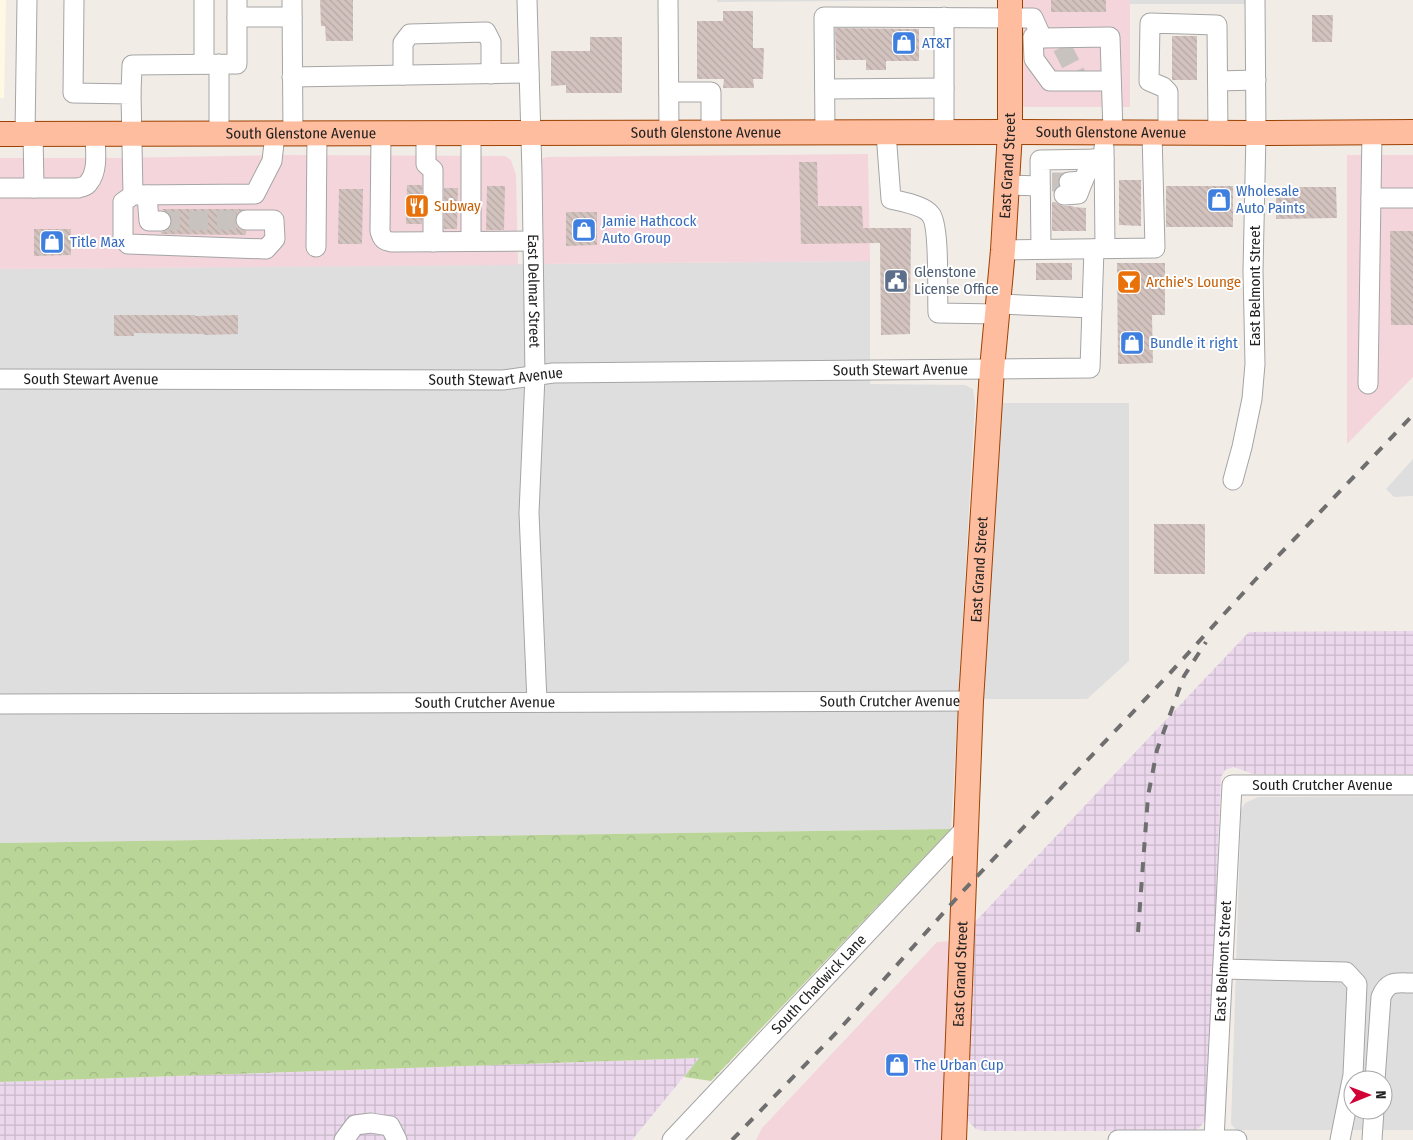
<svg xmlns="http://www.w3.org/2000/svg" width="1413" height="1140" font-family="'Fira Sans Condensed',sans-serif">
  <style>
    .residential { fill: #dfdede; fill-rule: evenodd }
    .commercial { fill: #f4d5dc }
    .industrial { fill: url(#industrial-grid) }
    .education { fill: #fff8e3 }
    .forest { fill: url(#forest-crowns) }
    .building { fill: url(#building-back-hatch) }
    .lines { fill: none; stroke-linecap: round; stroke-linejoin: round }
    .minor-tunnel { stroke: #c8c3bf; stroke-width: 19; stroke-dasharray: 19 9; stroke-linecap: butt }
    .minor-casing { stroke: #a5a5a5; stroke-width: 21 }
    .major-casing { stroke: #9e4100; stroke-width: 26 }
    .minor { stroke: #fff; stroke-width: 19 }
    .major { stroke: #ffbd9f; stroke-width: 24 }
    .rail { stroke: #6f6f6f; stroke-width: 4; stroke-dasharray: 10 10; stroke-linecap: butt }
    .labels { text-anchor: middle; dominant-baseline: central; stroke-width: 4; stroke-linejoin: round; paint-order: stroke }
    .shop-label { font-size: 15px; fill: #366cbe; stroke: #fff; text-anchor: start }
    .street-label { font-size: 15px; fill: #212121; stroke: #fff }
    .food-label { font-size: 15px; fill: #c56008; stroke: #fff; text-anchor: start }
    .service-label { font-size: 15px; fill: #4e5e75; stroke: #fff; text-anchor: start }
  </style>
  <defs>
    <pattern id="industrial-grid" width="8" height="8" patternUnits="userSpaceOnUse" patternTransform="scale(1.25)"><rect width="8" height="8" fill="#ebd8ec"/><path d="M0 4h8M4 0v8" fill="none" stroke="#c9b9ca"/></pattern>
    <pattern id="forest-crowns" width="20" height="18" patternUnits="userSpaceOnUse" patternTransform="scale(1.25)"><rect width="20" height="18" fill="#bad598"/><path d="M2 6a3 3 0 1 1 6 0M12 15a3 3 0 1 1 6 0" fill="none" stroke="#a0b783"/></pattern>
    <pattern id="building-back-hatch" width="6" height="6" patternUnits="userSpaceOnUse" patternTransform="scale(1.25)"><rect width="6" height="6" fill="#d3c3bf"/><path d="M-1 5l2 2M0 0l6 6M5-1l2 2" fill="none" stroke="#b5a7a4"/></pattern>
  </defs>
  <rect width="100%" height="100%" fill="#f2ece7"/>
  <path class="residential" d="M717,0H964L717,2Z
    M1130,0H1254L1245,4H1130Z
    M870,261V384L965,385L973,389L975,403L951,829L0,843V269Z
    M994,403H1129V661L1087,699H979Z
    M1413,459V496L1394,497L1386,489Z
    M1413,796V1130H1236L1231,1124L1241,810L1245,803L1258,797ZM1353,1080H1383V1110H1353Z"/>
  <path class="commercial" d="M1015,0H1130V107H1026L1019,105Z
    M868,154L870,261L537,264L540,160L546,157Z
    M285,155L505,156L511,160L516,175L518,265L0,269V158H113Z
    M1347,155H1413V377L1347,444Z
    M953,941L945,1140H756L762,1128L937,942Z"/>
  <path class="industrial" d="M1413,631V774H1253L1234,767L1225,770L1221,777L1207,1112L1205,1121L1199,1128L1193,1131H984L976,1129L969,1122L964,1112L973,924L1249,632Z
    M699,1058L632,1140H0V1082Z"/>
  <path class="education" d="M0,0H6L4,98H0Z"/>
  <path class="forest" d="M951,829L711,1081L684,1077L699,1058L0,1082V843Z"/>
  <path class="building" d="M320,0H353V41H326L325,26H321Z
    M1051,0H1106V12H1051Z
    M723,11H753V48H764L763,79H753L754,88H723L724,79H697V21H723Z
    M1312,15H1333L1332,42H1312Z
    M835,28L919,29V61H886V70H866V60H836Z
    M1172,36H1197V80H1172Z
    M590,37H622V93H566V85L551,86V51H590Z
    M799,162H817L818,206H862L863,228H911L910,334L881,335L880,243L801,244Z
    M1119,180H1141V226L1119,225Z
    M407,185H422V224H406Z
    M487,186H505L504,230H486Z
    M1166,186H1233V227H1166Z
    M1276,187H1336L1337,218L1276,219Z
    M444,188H458L457,229H444Z
    M339,189H363L362,244H338Z
    M1052,202H1055L1060,205L1064,206H1073V207L1086,208V231H1052Z
    M161,209H246L240,211L237,214L235,220L237,226L240,229L246,231V235L161,234V232L166,231L170,227L172,221L170,215L167,212Z
    M566,212H597V245L566,246Z
    M34,229H71V255L34,256Z
    M1390,231H1413V325H1391Z
    M1036,263H1072V280H1036Z
    M1117,263H1165V315H1152L1153,363L1118,364Z
    M114,315H195V316L238,315V334L204,335V334L134,333V336H114Z
    M1154,524H1205V574H1154Z"/>
  <g class="lines">
    <path class="minor-tunnel" d="M1062,47L1077,76
      M1052,182H1069
      M161,221L246,220"/>
    <defs>
      <g id="minor">
        <path d="M74,0L73,93L131,94L133,195"/>
        <path d="M292,0L293,134"/>
        <path id="s1" d="M527,0L532,173L535,376L529,513L537,702"/>
        <path d="M668,0L669,133"/>
        <path d="M237,17H292"/>
        <path d="M1042,38L1033,37L1034,59L1050,81H1111"/>
        <path d="M204,64V0"/>
        <path d="M219,64V134"/>
        <path d="M403,75V43L410,34L486,32L491,42V74"/>
        <path d="M292,77L529,73"/>
        <path d="M1218,81L1256,80"/>
        <path d="M825,89L944,88"/>
        <path d="M669,92H711V133"/>
        <path d="M131,94L132,65L237,64V0"/>
        <path d="M944,132V17"/>
        <path d="M825,133L824,17L1033,18L1042,38L1110,37L1113,133"/>
        <path d="M886,133L891,199C902,202 924,205 931,215C940,227 937,294 938,313L997,314"/>
        <path d="M1168,133V92L1163,87L1149,81L1150,23L1217,25L1218,133"/>
        <path d="M25,134L27,0"/>
        <path d="M33,134L34,188"/>
        <path d="M381,134L380,231C382,239 384,241 392,242L533,241"/>
        <path d="M426,134V164L433,170V242"/>
        <path d="M471,134V241"/>
        <path d="M1104,147L1105,248"/>
        <path d="M1069,182L1083,181L1093,159"/>
        <path d="M1007,185L1040,186"/>
        <path d="M0,188H78C82,187 87,186 89,182C99,170 95,148 95,134"/>
        <path d="M147,195L149,221H161"/>
        <path d="M1064,195L1078,194L1083,181"/>
        <path d="M1371,198H1413"/>
        <path d="M246,220H274L275,239L266,249L128,244L123,238V202L133,195L255,194L272,161L275,134"/>
        <path d="M316,247L317,134"/>
        <path d="M1041,249L1040,160L1104,159"/>
        <path d="M1003,250L1155,248L1152,133"/>
        <path d="M998,304L1092,308"/>
        <path id="s2" d="M0,379L503,380L553,373L1090,368L1094,249"/>
        <path d="M1368,384L1372,132"/>
        <path d="M1233,480L1242,447L1252,399L1255,364L1253,271L1256,133L1255,0"/>
        <path id="s3" d="M0,704L971,701"/>
        <path d="M1223,969L1346,972L1357,984L1353,1075L1340,1140"/>
        <path d="M1375,1080L1381,997C1388,980 1396,983 1413,983"/>
        <path id="s4" d="M1214,1139L1232,785H1413"/>
        <path d="M344,1140L355,1125L371,1123L390,1126L397,1140"/>
        <path id="s5" d="M672,1140L965,829"/>
        <path d="M1118,1140H1237"/>
        <path d="M1372,1140L1374,1110"/>
      </g>
      <g id="major">
        <path id="s6" d="M0,134L1010,132L1256,133L1413,132"/>
        <path id="s7" d="M954,1140L971,701L992,369L1003,250L1010,132V0"/>
      </g>
    </defs>
    <use href="#minor" class="minor-casing"/>
    <use href="#major" class="major-casing"/>
    <use href="#minor" class="minor"/>
    <use href="#major" class="major"/>
    <path class="rail" d="M1138,932L1148,796L1157,750L1184,676L1206,642
      M732,1140L837,1032L963,891L1171,672L1257,578L1413,415"/>
  </g>
  <defs>
    <symbol id="shop-square" viewBox="-11 -11 22 22"><rect x="-9" y="-9" width="18" height="18" rx="4" fill="#3f7fe0" stroke="#fff"/><path d="M-5-2.5h2.3a2.7 3.5 0 0 1 5.4 0H5L5.5 6h-11ZM-1.5-2.5h3a1.5 2.3 0 0 0-3 0Z" fill="#fff"/></symbol>
    <symbol id="restaurant-square" viewBox="-11 -11 22 22"><rect x="-9" y="-9" width="18" height="18" rx="4" fill="#e8710a" stroke="#fff"/><path d="M-5-6h1v4h1v-4h1v4h1v-4h1v5L-1.5 .5V6h-2V.5L-5-1ZM5-6V6H3V1.5H1.5Q1.5-4 5-6Z" fill="#fff"/></symbol>
    <symbol id="civic-square" viewBox="-11 -11 22 22"><rect x="-9" y="-9" width="18" height="18" rx="4" fill="#5c6f8a" stroke="#fff"/><path d="M-.6-6.5H3V-4.5H.6V-3L4-1V1h2V6H-6V1h2V-1L-.6-3ZM-1.2 2.5V6h2.4V2.5Z" fill="#fff"/></symbol>
    <symbol id="bar-square" viewBox="-11 -11 22 22"><rect x="-9" y="-9" width="18" height="18" rx="4" fill="#e8710a" stroke="#fff"/><path d="M-6-5H6L.8 .8V4.5H3.5V6h-7V4.5H-.8V.8Z" fill="#fff"/></symbol>
  </defs>
  <g fill-rule="evenodd">
    <use href="#shop-square" x="890" y="29" width="28" height="28"/>
    <use href="#shop-square" x="1205" y="186" width="28" height="28"/>
    <use href="#restaurant-square" x="403" y="192" width="28" height="28"/>
    <use href="#shop-square" x="570" y="216" width="28" height="28"/>
    <use href="#shop-square" x="38" y="228" width="28" height="28"/>
    <use href="#civic-square" x="882" y="267" width="28" height="28"/>
    <use href="#bar-square" x="1115" y="268" width="28" height="28"/>
    <use href="#shop-square" x="1118" y="329" width="28" height="28"/>
    <use href="#shop-square" x="883" y="1051" width="28" height="28"/>
  </g>
  <g class="labels">
    <g class="shop-label">
      <text x="922" y="43">AT&amp;T</text>
      <text x="1236" y="191">Wholesale<tspan x="1236" dy="17">Auto Paints</tspan></text>
      <text x="602" y="221">Jamie Hathcock<tspan x="602" dy="17">Auto Group</tspan></text>
      <text x="70" y="242">Title Max</text>
      <text x="1150" y="343">Bundle it right</text>
      <text x="914" y="1065">The Urban Cup</text>
    </g>
    <g class="street-label">
      <text stroke="none"><textPath href="#s6" startOffset="706">South Glenstone Avenue</textPath></text>
      <text stroke="none"><textPath href="#s6" startOffset="1111">South Glenstone Avenue</textPath></text>
      <text stroke="none"><textPath href="#s6" startOffset="301">South Glenstone Avenue</textPath></text>
      <text stroke="none"><textPath href="#s7" startOffset="976">East Grand Street</textPath></text>
      <text transform="translate(1255 286) rotate(-90)">East Belmont Street</text>
      <text stroke="none"><textPath href="#s1" startOffset="291">East Delmar Street</textPath></text>
      <text stroke="none"><textPath href="#s2" startOffset="901">South Stewart Avenue</textPath></text>
      <text stroke="none"><textPath href="#s2" startOffset="496">South Stewart Avenue</textPath></text>
      <text stroke="none"><textPath href="#s2" startOffset="91">South Stewart Avenue</textPath></text>
      <text stroke="none"><textPath href="#s7" startOffset="571">East Grand Street</textPath></text>
      <text stroke="none"><textPath href="#s3" startOffset="890">South Crutcher Avenue</textPath></text>
      <text stroke="none"><textPath href="#s3" startOffset="485">South Crutcher Avenue</textPath></text>
      <text stroke="none"><textPath href="#s4" startOffset="445">South Crutcher Avenue</textPath></text>
      <text stroke="none"><textPath href="#s4" startOffset="178">East Belmont Street</textPath></text>
      <text stroke="none"><textPath href="#s7" startOffset="166">East Grand Street</textPath></text>
      <text stroke="none"><textPath href="#s5" startOffset="214">South Chadwick Lane</textPath></text>
    </g>
    <g class="food-label">
      <text x="434" y="206">Subway</text>
      <text x="1146" y="282">Archie's Lounge</text>
    </g>
    <g class="service-label">
      <text x="914" y="272">Glenstone<tspan x="914" dy="17">License Office</tspan></text>
    </g>
  </g>
  <g transform="translate(1368 1095) rotate(89)"><circle r="24" fill="#ffffff" stroke="#a6a6a6"/>
  <path d="M0-4L9 19L0 12L-9 19Z" fill="#d20036"/>
  <text y="-8" font-size="14" font-weight="bold" text-anchor="middle" fill="#212121">N</text>
  </g>
</svg>
